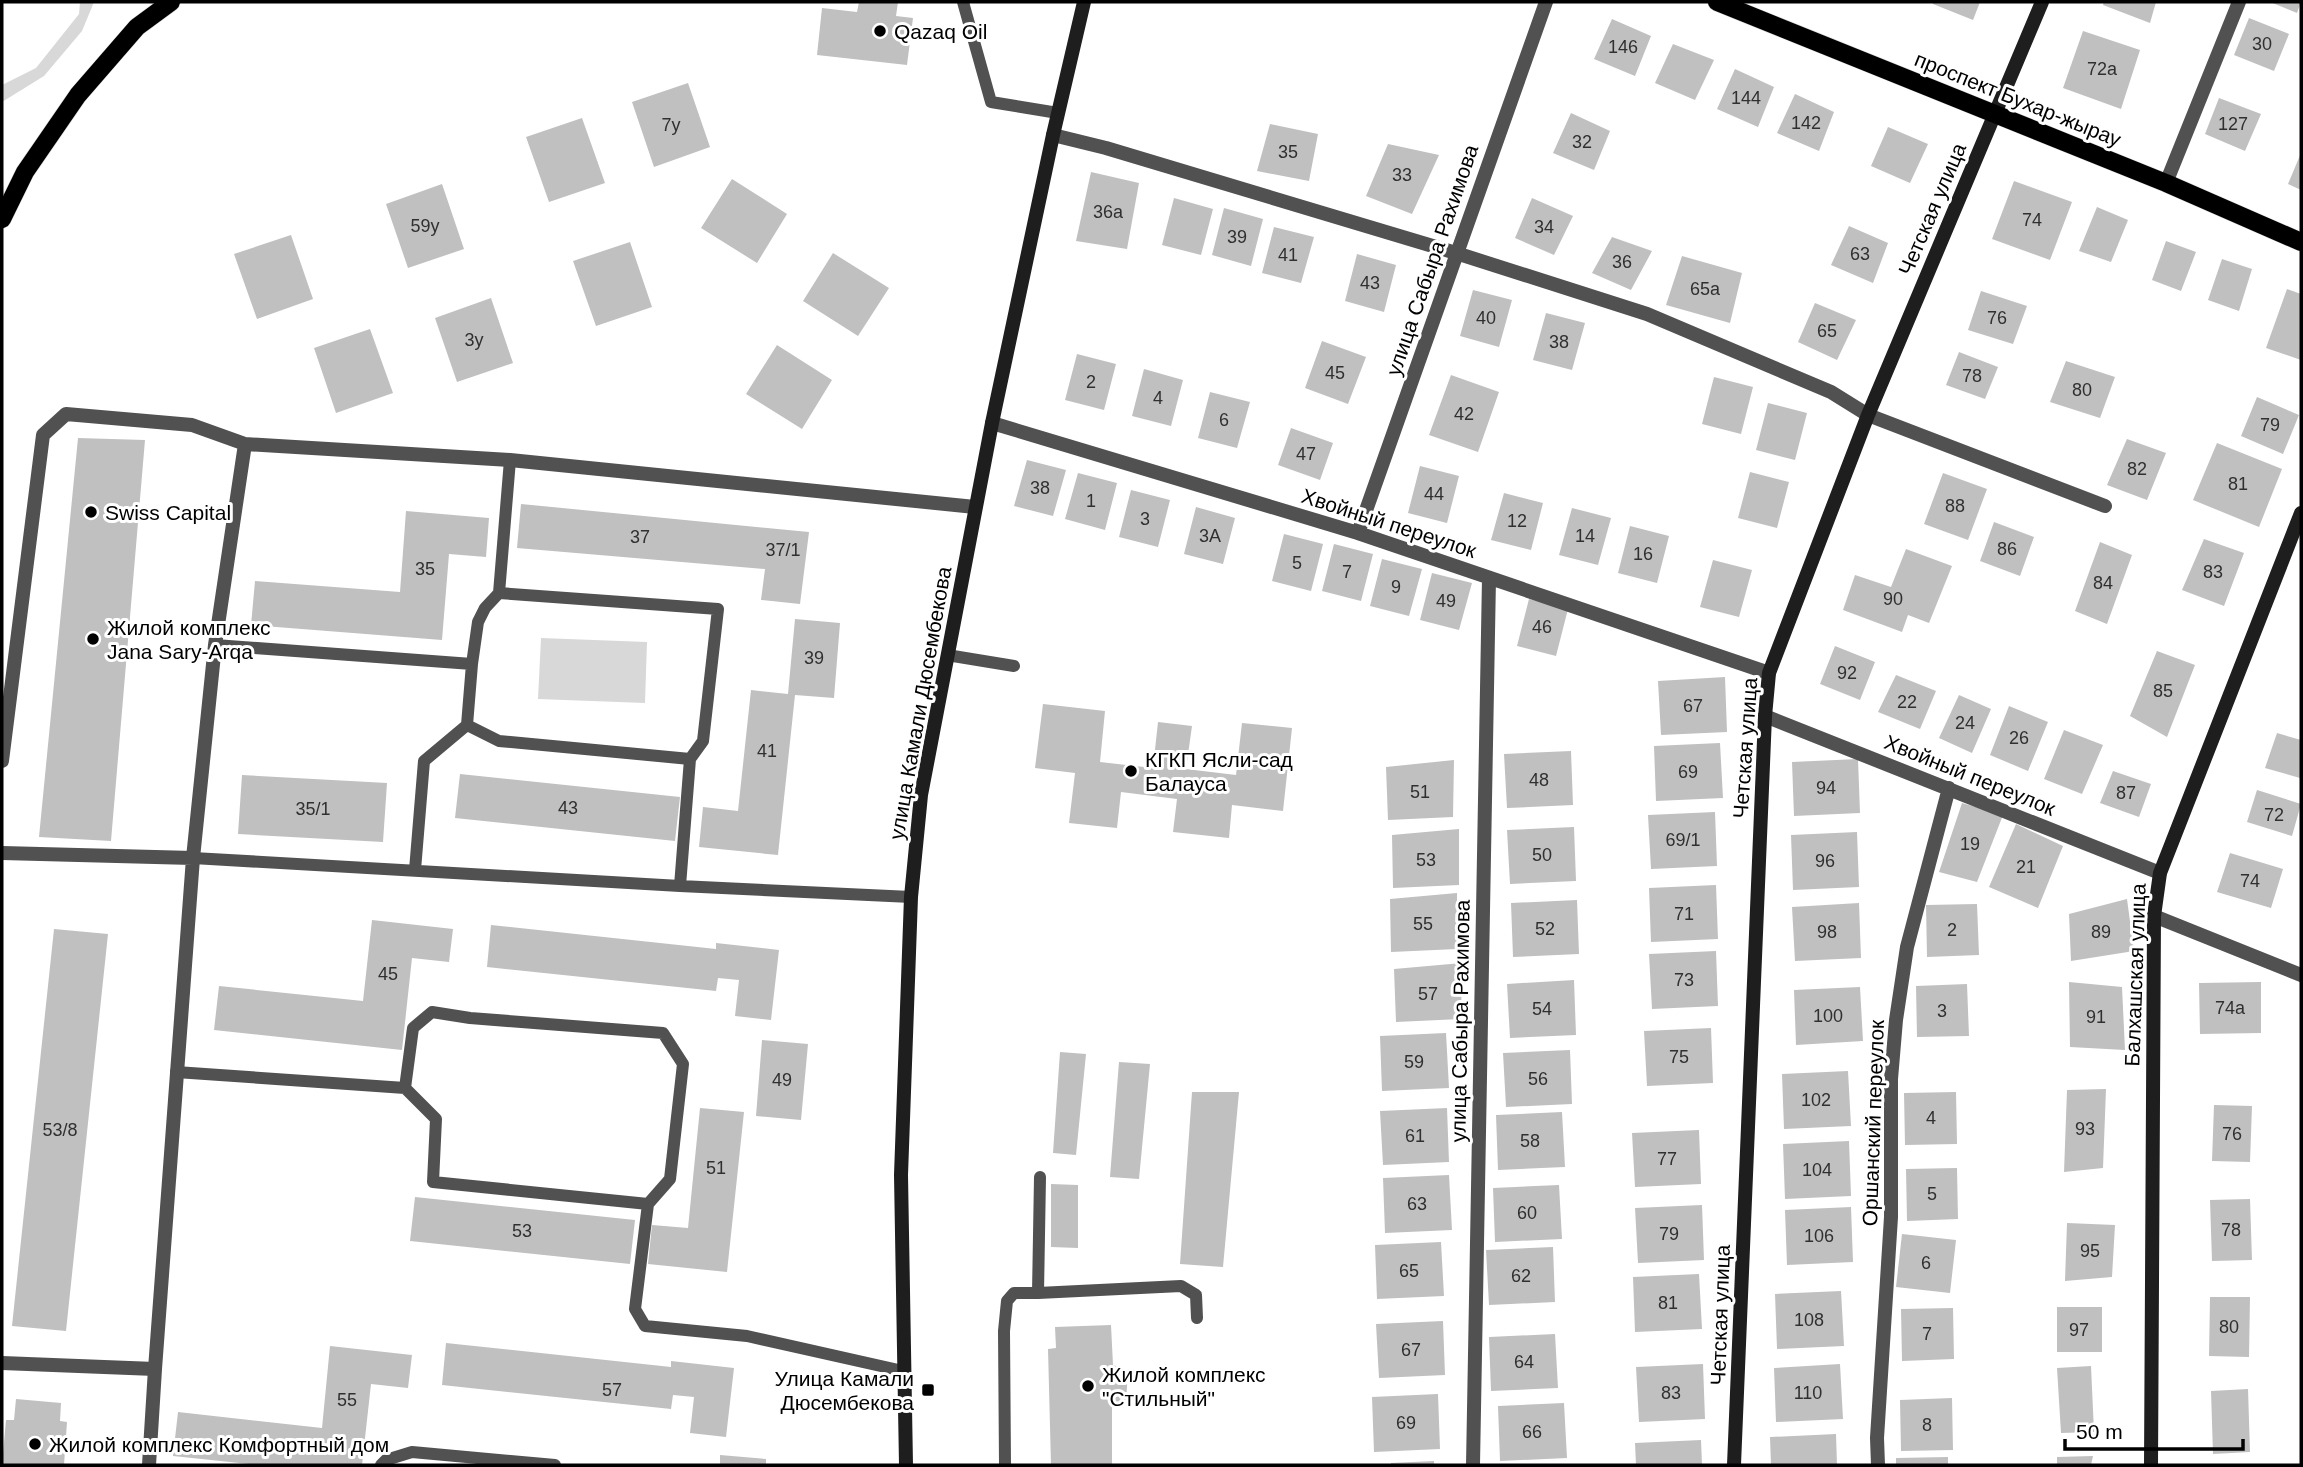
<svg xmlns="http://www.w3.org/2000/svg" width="2303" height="1467" font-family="Helvetica,sans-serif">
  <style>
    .green { fill: #d8d8d8 }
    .building { fill: #c0c0c0 }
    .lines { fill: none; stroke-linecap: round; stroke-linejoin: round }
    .primary-casing { stroke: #dbdbdb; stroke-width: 19 }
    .lane { stroke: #515151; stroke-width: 12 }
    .street { stroke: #515151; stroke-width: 14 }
    .secondary { stroke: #1e1e1e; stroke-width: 14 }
    .primary { stroke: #000; stroke-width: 18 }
    .poi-dot { fill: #000; stroke: #fff; stroke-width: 2.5 }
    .labels { text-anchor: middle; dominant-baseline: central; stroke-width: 6; stroke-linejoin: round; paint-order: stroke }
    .number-label { font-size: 18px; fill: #303030 }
    .poi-label { font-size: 21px; fill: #000; stroke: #fff; text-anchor: start }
    .street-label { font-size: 21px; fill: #000; stroke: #fff }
  </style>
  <rect width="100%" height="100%" fill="#fff"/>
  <path class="green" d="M80,2H94L82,31L44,76L2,102V85L36,68L79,14Z
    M541,638L647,642L645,703L538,699Z"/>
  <path class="building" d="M859,2H898L896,16L913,18L907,65L817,55L822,8L857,12Z
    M1933,2H1980L1973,20L1933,4Z
    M2104,2H2156L2150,23L2103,5Z
    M2270,2H2301L2297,13Z
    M2249,18L2289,34L2274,71L2234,55Z
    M1612,19L1651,36L1635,76L1594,59Z
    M2083,31L2140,50L2121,109L2063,88Z
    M1673,44L1714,60L1695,100L1655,83Z
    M1735,69L1774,87L1758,127L1717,109Z
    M688,83L710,147L654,167L632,102Z
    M1795,94L1834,112L1819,151L1777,133Z
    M2219,98L2261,114L2245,151L2205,134Z
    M1571,113L1610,131L1594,170L1553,153Z
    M582,118L605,183L549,202L526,137Z
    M1270,124L1318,134L1309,181L1257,171Z
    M1888,127L1928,144L1910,183L1871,166Z
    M1388,144L1439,155L1412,214L1366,196Z
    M2301,153V190L2288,184Z
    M1091,172L1139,183L1127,249L1076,241Z
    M732,179L787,214L757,263L701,228Z
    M2014,181L2072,202L2050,260L1992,239Z
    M442,184L464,249L408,268L386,204Z
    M1174,198L1213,209L1201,255L1162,245Z
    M1532,198L1573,216L1554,255L1515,238Z
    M2097,207L2128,220L2111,262L2079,251Z
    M1224,208L1263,219L1251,266L1212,255Z
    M1849,226L1888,243L1873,283L1831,265Z
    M1274,227L1314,237L1301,283L1262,273Z
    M291,235L313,299L257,319L234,254Z
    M1612,237L1652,251L1631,290L1592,273Z
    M2166,241L2196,252L2181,291L2152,280Z
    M630,242L652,307L596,326L573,261Z
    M833,253L889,288L858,336L803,301Z
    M1357,254L1396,265L1384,312L1345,301Z
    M1682,256L1742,273L1730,323L1666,305Z
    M2222,259L2252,269L2239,311L2208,300Z
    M2287,289L2301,294V360L2266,348Z
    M1473,290L1512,300L1499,347L1460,336Z
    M1981,291L2027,306L2013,344L1968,330Z
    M491,298L513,363L457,382L435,318Z
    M1815,303L1856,320L1837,360L1798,342Z
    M1546,313L1585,323L1572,370L1533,360Z
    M370,329L393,393L336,413L314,348Z
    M1322,341L1366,357L1348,404L1305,388Z
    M777,345L832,380L802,429L746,394Z
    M1959,352L1998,367L1985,399L1946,385Z
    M1077,354L1116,364L1104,410L1065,400Z
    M2066,361L2115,377L2100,418L2050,402Z
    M1144,369L1183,380L1171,426L1132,416Z
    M1451,375L1499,392L1478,452L1429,435Z
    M1714,377L1753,387L1741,434L1702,424Z
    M1210,392L1250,402L1237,448L1198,438Z
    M2257,397L2299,415L2283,454L2241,436Z
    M1768,403L1807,413L1795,460L1756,450Z
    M1291,428L1333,443L1320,480L1278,465Z
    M78,438L145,440L111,841L39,837Z
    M2127,439L2166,453L2147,500L2107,485Z
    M2217,443L2282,469L2259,527L2193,500Z
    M1027,460L1066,470L1053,516L1014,506Z
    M1420,466L1459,476L1447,523L1408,513Z
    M1750,472L1789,482L1777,528L1738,518Z
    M1078,473L1117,483L1105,530L1065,519Z
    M1943,473L1987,489L1968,540L1924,524Z
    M1131,490L1170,500L1158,547L1119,537Z
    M1504,493L1543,503L1531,550L1491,540Z
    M521,504L809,532L800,604L761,600L765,569L517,548Z
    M1196,507L1235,518L1223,564L1184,554Z
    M1572,508L1611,518L1598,565L1559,555Z
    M406,511L489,518L486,557L449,554L442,640L251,625L255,581L400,592Z
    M1994,522L2034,537L2020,576L1980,561Z
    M1630,526L1669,536L1657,583L1618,573Z
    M1284,534L1323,544L1311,591L1272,581Z
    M2204,539L2244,553L2224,606L2182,590Z
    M2100,542L2132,555L2107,624L2075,611Z
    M1334,544L1373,554L1361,601L1322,591Z
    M1906,549L1952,566L1929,623L1908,615L1902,632L1843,610L1855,575L1891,587Z
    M1382,559L1422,569L1409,616L1370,606Z
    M1713,560L1752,570L1739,617L1700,607Z
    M1432,573L1472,583L1459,630L1420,620Z
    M1529,599L1568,609L1556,656L1517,646Z
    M795,619L840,623L834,698L795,695L778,855L699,847L703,807L738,811L751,690L788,694Z
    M1835,646L1875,662L1860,700L1820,684Z
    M2157,651L2195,665L2167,737L2130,716Z
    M1896,675L1936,691L1920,729L1878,712Z
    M1725,677L1727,732L1661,735L1658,681Z
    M1959,695L1991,709L1972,753L1939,738Z
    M1043,704L1105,711L1100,762L1153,768L1158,722L1192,726L1186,769L1236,775L1242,723L1292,728L1283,811L1232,805L1229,838L1173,832L1177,799L1121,792L1117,828L1069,823L1075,773L1035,768Z
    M2009,706L2048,722L2028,771L1990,755Z
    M2064,730L2103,745L2082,794L2044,779Z
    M2277,733L2301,740L2300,778L2265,768Z
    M1720,743L1723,798L1656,801L1654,746Z
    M1571,751L1573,805L1507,808L1504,754Z
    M1858,759L1860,813L1794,816L1792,762Z
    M1454,760L1453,817L1388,820L1386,767Z
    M2113,771L2151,784L2139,817L2100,803Z
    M460,774L680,797L675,841L455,818Z
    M242,775L387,783L383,842L238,834Z
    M2257,790L2301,804L2292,836L2247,822Z
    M1962,803L2003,815L1977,882L1939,872Z
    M1715,812L1717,866L1651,869L1648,815Z
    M2016,824L2063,846L2038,908L1989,887Z
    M1574,827L1576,881L1510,884L1507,830Z
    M1459,829V885L1393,888L1392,835Z
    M1857,832L1859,887L1793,890L1791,835Z
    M2230,853L2283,869L2271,908L2217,892Z
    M1716,885L1718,939L1651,942L1649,888Z
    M1457,893V949L1391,952L1390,899Z
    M2127,899L2134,951L2071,961L2069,914Z
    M1577,900L1579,954L1513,957L1511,903Z
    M1859,903L1861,958L1795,961L1792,907Z
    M1977,904L1979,955L1927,957L1926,905Z
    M372,920L453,929L449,962L412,958L402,1050L214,1030L219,986L363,1001Z
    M491,925L716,949V943L779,950L771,1020L735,1016L739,980L718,978L716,991L487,967Z
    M54,929L108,934L66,1331L12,1326Z
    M1716,951L1718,1006L1652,1009L1649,954Z
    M1462,963L1461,1019L1396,1022L1394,969Z
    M1574,980L1576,1035L1510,1038L1507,984Z
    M2069,982L2122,987L2125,1050L2070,1047Z
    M2261,982V1033L2200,1034L2199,983Z
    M1967,984L1969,1036L1917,1037L1916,986Z
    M1860,987L1863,1041L1796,1045L1794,990Z
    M1711,1028L1713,1083L1647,1086L1644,1031Z
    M1446,1033L1449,1088L1382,1091L1380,1036Z
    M762,1040L808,1044L801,1120L756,1116Z
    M1570,1050L1572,1104L1506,1107L1503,1053Z
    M1060,1052L1086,1054L1076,1155L1053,1153Z
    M1119,1062L1150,1064L1139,1179L1110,1177Z
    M1848,1071L1851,1126L1784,1129L1782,1074Z
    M2106,1089L2103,1168L2064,1172L2067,1090Z
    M1192,1092H1239L1223,1267L1180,1264Z
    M1956,1092L1957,1144L1905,1145L1904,1093Z
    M2214,1105L2252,1106L2250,1162L2212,1161Z
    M700,1108L744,1112L727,1272L648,1264L652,1225L688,1228Z
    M1447,1108L1449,1162L1383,1165L1380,1111Z
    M1562,1112L1565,1167L1498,1170L1496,1115Z
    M1699,1130L1701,1184L1635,1187L1632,1133Z
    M1849,1141L1851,1196L1785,1199L1783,1144Z
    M1957,1168L1958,1219L1907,1221L1906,1169Z
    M1449,1175L1452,1230L1385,1233L1383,1178Z
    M1051,1184L1078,1185V1248L1051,1247Z
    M1559,1185L1562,1239L1495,1242L1493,1188Z
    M415,1197L635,1220L630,1264L410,1241Z
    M2250,1199L2252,1260L2212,1261L2210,1200Z
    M1702,1205L1704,1260L1638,1263L1635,1208Z
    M1851,1207L1853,1262L1787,1265L1785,1210Z
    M2067,1223L2115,1225L2112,1277L2065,1281Z
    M1902,1234L1956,1240L1950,1293L1896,1287Z
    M1441,1242L1444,1296L1377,1299L1375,1245Z
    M1553,1247L1555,1302L1489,1305L1486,1250Z
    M1699,1274L1702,1329L1635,1332L1633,1277Z
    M1841,1291L1844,1346L1777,1349L1775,1294Z
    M2210,1297H2250L2249,1357L2209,1356Z
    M2057,1307H2102V1352H2057Z
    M1953,1308L1954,1359L1902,1361L1901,1309Z
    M1443,1321L1445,1375L1379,1378L1376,1324Z
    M1111,1325L1113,1365L1128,1370L1126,1403L1112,1407V1465H1051L1048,1349L1056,1348L1055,1327Z
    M1555,1334L1558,1388L1491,1391L1489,1337Z
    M446,1343L671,1367V1361L734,1368L726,1437L690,1433L694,1397L673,1395L671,1409L442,1385Z
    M330,1346L412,1355L408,1388L371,1384L362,1465H258L173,1456L178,1412L322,1428Z
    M1703,1364L1705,1419L1639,1422L1636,1367Z
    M1840,1364L1843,1419L1776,1422L1774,1368Z
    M2091,1366L2094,1432L2061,1433L2057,1368Z
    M2248,1389L2250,1452L2213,1454L2211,1391Z
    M1438,1394L1440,1449L1374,1452L1372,1397Z
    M1952,1398L1953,1450L1901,1451L1900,1400Z
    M16,1399L61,1403L60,1421L67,1422L64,1465H2L6,1420H14Z
    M1564,1403L1567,1458L1500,1461L1498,1406Z
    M1836,1434L1837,1465H1771L1770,1437Z
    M1701,1440L1702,1465H1636L1635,1443Z
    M720,1455L766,1459V1465H720Z
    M2093,1456L2091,1465H2057V1457Z
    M1948,1457V1465H1896V1458Z
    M1434,1461V1465H1391V1463Z"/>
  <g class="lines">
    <defs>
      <path id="primary" d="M1717,2L2166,183L2301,242
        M2,219L25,172L78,95L137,27L171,2"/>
    </defs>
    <use href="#primary" class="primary-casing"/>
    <path class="lane" d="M963,2L991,102L1058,113
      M499,593L510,460
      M215,645L472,664
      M947,655L1014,666
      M193,858L680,886L911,897
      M415,870L424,761L467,725
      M680,886L690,759L703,741L718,609L499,593L485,608L478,622L472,664L467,725L499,741L690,759
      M176,1072L405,1088L413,1028L432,1012L470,1018L663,1033L683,1064L670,1179L648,1204L433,1182L436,1119L405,1088
      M648,1204L635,1309L645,1326L747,1336L903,1371
      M1038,1293L1181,1286L1196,1295L1197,1318
      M381,1465L386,1460L412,1452L555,1465
      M1005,1465L1004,1331L1007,1301L1014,1293H1038L1040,1177"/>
    <path class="street" d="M1053,135L1106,148L1456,253L1647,314L1831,392L1868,415L2105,506
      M2166,183L2239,2
      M992,423L1358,533L1769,673
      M1358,533L1546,2
      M1765,716L2160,873
      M2,761L43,435L66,414L192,425L245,444
      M2,853L193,858
      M2154,916L2301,975
      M2,1363L155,1369
      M149,1465L155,1369L193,858L215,645L245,444L510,460L975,507
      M1473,1465L1489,578
      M1878,1465L1877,1438L1891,1217V1079L1896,1020L1907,947L1949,788"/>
    <path class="secondary" d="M906,1465L901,1175L911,897L921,795L992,423L1053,135L1084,2
      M1734,1465L1765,716L1769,673L1868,415L2042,2
      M2151,1465L2154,916L2160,873L2301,513"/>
    <use href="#primary" class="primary"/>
  </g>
  <g class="poi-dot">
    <circle cx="880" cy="31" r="7"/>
    <circle cx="91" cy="512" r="7"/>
    <circle cx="93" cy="639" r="7"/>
    <circle cx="1131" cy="771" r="7"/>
    <circle cx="1088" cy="1386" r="7"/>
    <rect x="921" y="1383" width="14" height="14" rx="3.5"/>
    <circle cx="35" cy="1444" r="7"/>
  </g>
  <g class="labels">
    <g class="number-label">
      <text x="2262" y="44">30</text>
      <text x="1623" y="47">146</text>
      <text x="2102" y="69">72а</text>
      <text x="1746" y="98">144</text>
      <text x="1806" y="123">142</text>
      <text x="2233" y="124">127</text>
      <text x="671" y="125">7у</text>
      <text x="1582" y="142">32</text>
      <text x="1288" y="152">35</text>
      <text x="1402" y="175">33</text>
      <text x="1108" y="212">36а</text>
      <text x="2032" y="220">74</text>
      <text x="425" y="226">59у</text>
      <text x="1544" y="227">34</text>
      <text x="1237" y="237">39</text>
      <text x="1860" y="254">63</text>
      <text x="1288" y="255">41</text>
      <text x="1622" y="262">36</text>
      <text x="1370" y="283">43</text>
      <text x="1705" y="289">65а</text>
      <text x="1486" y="318">40</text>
      <text x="1997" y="318">76</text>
      <text x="1827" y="331">65</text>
      <text x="474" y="340">3у</text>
      <text x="1559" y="342">38</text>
      <text x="1335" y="373">45</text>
      <text x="1972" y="376">78</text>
      <text x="1091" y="382">2</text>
      <text x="2082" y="390">80</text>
      <text x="1158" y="398">4</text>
      <text x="1464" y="414">42</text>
      <text x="1224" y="420">6</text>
      <text x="2270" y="425">79</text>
      <text x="1306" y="454">47</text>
      <text x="2137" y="469">82</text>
      <text x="2238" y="484">81</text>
      <text x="1040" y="488">38</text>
      <text x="1434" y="494">44</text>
      <text x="1091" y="501">1</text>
      <text x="1955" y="506">88</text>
      <text x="1145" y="519">3</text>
      <text x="1517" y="521">12</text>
      <text x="1210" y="536">3А</text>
      <text x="1585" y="536">14</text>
      <text x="640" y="537">37</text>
      <text x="2007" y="549">86</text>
      <text x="783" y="550">37/1</text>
      <text x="1643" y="554">16</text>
      <text x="1297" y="563">5</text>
      <text x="425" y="569">35</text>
      <text x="1347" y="572">7</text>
      <text x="2213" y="572">83</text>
      <text x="2103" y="583">84</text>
      <text x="1396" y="587">9</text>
      <text x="1893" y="599">90</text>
      <text x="1446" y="601">49</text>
      <text x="1542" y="627">46</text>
      <text x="814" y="658">39</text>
      <text x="1847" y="673">92</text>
      <text x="2163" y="691">85</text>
      <text x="1907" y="702">22</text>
      <text x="1693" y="706">67</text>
      <text x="1965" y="723">24</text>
      <text x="2019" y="738">26</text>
      <text x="767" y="751">41</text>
      <text x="1688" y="772">69</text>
      <text x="1539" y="780">48</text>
      <text x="1826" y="788">94</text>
      <text x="1420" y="792">51</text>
      <text x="2126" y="793">87</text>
      <text x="568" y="808">43</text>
      <text x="313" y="809">35/1</text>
      <text x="2274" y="815">72</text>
      <text x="1683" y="840">69/1</text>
      <text x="1970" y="844">19</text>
      <text x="1542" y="855">50</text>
      <text x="1426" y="860">53</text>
      <text x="1825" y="861">96</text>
      <text x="2026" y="867">21</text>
      <text x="2250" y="881">74</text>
      <text x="1684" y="914">71</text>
      <text x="1423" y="924">55</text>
      <text x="1545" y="929">52</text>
      <text x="1952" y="930">2</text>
      <text x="1827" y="932">98</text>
      <text x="2101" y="932">89</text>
      <text x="388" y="974">45</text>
      <text x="1684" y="980">73</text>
      <text x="1428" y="994">57</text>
      <text x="2230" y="1008">74а</text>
      <text x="1542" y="1009">54</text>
      <text x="1942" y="1011">3</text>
      <text x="1828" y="1016">100</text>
      <text x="2096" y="1017">91</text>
      <text x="1679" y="1057">75</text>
      <text x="1414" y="1062">59</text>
      <text x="1538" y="1079">56</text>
      <text x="782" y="1080">49</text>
      <text x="1816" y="1100">102</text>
      <text x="1931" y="1118">4</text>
      <text x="2085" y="1129">93</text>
      <text x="60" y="1130">53/8</text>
      <text x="2232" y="1134">76</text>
      <text x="1415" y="1136">61</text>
      <text x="1530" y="1141">58</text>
      <text x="1667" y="1159">77</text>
      <text x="716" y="1168">51</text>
      <text x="1817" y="1170">104</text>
      <text x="1932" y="1194">5</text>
      <text x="1417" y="1204">63</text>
      <text x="1527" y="1213">60</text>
      <text x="2231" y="1230">78</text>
      <text x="522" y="1231">53</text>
      <text x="1669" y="1234">79</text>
      <text x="1819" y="1236">106</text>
      <text x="2090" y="1251">95</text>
      <text x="1926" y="1263">6</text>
      <text x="1409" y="1271">65</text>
      <text x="1521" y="1276">62</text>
      <text x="1668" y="1303">81</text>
      <text x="1809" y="1320">108</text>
      <text x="2229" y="1327">80</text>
      <text x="2079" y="1330">97</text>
      <text x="1927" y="1334">7</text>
      <text x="1411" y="1350">67</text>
      <text x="1524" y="1362">64</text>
      <text x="612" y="1390">57</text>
      <text x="1671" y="1393">83</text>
      <text x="1808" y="1393">110</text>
      <text x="347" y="1400">55</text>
      <text x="1406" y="1423">69</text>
      <text x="1927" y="1425">8</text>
      <text x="1532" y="1432">66</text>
    </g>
    <g class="poi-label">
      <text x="894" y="31">Qazaq Oil</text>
      <text x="105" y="512">Swiss Capital</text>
      <text x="107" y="627">Жилой комплекс<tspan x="107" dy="24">Jana Sary-Arqa</tspan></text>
      <text x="1145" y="759">КГКП Ясли-сад<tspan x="1145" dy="24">Балауса</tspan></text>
      <text x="1102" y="1374">Жилой комплекс<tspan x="1102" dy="24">"Стильный"</tspan></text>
      <text x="914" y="1378" text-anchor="end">Улица Камали<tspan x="914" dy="24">Дюсембекова</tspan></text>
      <text x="49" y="1444">Жилой комплекс Комфортный дом</text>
    </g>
    <g class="street-label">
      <text transform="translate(2018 99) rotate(22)">проспект Бухар-жырау</text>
      <text transform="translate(1932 209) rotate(-67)">Четская улица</text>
      <text transform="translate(1432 260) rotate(-71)">улица Сабыра Рахимова</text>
      <text transform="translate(1389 523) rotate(18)">Хвойный переулок</text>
      <text transform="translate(920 703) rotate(-80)">улица Камали Дюсембекова</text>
      <text transform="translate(1745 748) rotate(-86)">Четская улица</text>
      <text transform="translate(1970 775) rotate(22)">Хвойный переулок</text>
      <text transform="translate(2135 975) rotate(-88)">Балхашская улица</text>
      <text transform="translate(1460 1021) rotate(-89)">улица Сабыра Рахимова</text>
      <text transform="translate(1873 1123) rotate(-88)">Оршанский переулок</text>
      <text transform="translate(1720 1315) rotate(-88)">Четская улица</text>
    </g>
  </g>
  <rect width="2303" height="1467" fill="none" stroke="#000000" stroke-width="7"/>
  <path d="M2065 1439v10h178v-10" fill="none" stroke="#000000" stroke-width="3.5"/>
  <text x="2076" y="1439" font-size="21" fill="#000000" stroke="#ffffff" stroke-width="5" paint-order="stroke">50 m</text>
</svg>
